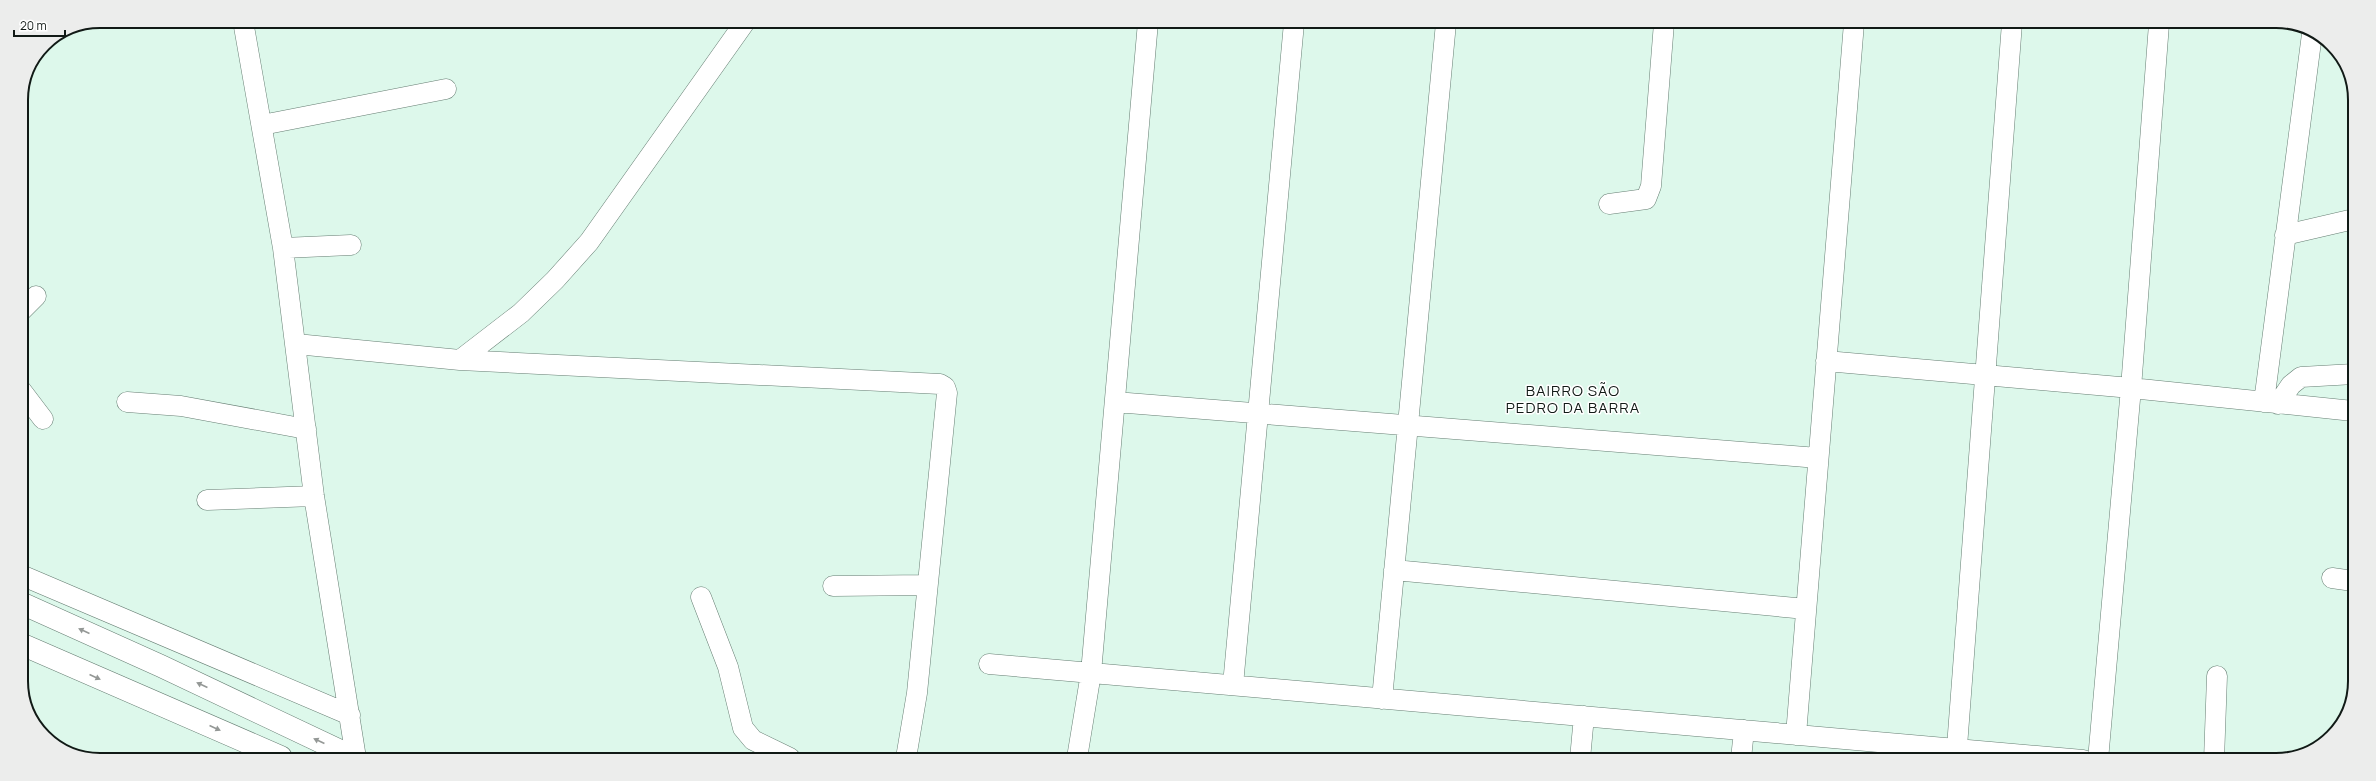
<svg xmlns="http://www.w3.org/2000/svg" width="2376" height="781" font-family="Manrope,sans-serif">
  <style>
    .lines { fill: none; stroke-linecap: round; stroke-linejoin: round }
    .minor-casing { stroke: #667e73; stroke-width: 21 }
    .secondary-casing { stroke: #667e73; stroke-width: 23 }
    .minor { stroke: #fff; stroke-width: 20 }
    .secondary { stroke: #fff; stroke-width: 22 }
    .oneway { fill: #949896 }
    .labels { text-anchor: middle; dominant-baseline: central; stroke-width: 3; stroke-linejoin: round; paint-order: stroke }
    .neighbourhood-label { font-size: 15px; letter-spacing: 1px; fill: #111a16; stroke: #fff }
    .rim { fill: none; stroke: #111a16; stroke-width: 2 }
  </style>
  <rect width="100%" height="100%" fill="#ddf8eb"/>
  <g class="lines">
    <defs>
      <path id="minor" d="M243,21L283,248L314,496L356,758
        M262,125L446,89
        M1609,204L1646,199L1651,186L1664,23
        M2285,235L2354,219
        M283,248L351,245
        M21,311L36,296
        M296,344L460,360L940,384L945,387L947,393L917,693L906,758
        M460,360L521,313L555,280L589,242L745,22
        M1826,361L2131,388L2353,411
        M21,390L43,419
        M127,402L181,406L306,429
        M1115,402L1818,458
        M2264,402L2312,34
        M2278,404L2291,385L2301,377L2354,374
        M207,500L314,496
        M1394,570L1806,609
        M21,575L350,715
        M2332,578L2353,581
        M833,586L927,585
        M701,597L728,667L743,728L753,740L790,758
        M989,664L2083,760
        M1233,685L1294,23
        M1382,699L1446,23
        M1796,735L1854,23
        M1077,758L1091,673L1148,22
        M1580,759L1584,716
        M1741,759L1744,730
        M1956,760L2012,23
        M2098,760L2131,388L2159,24
        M2214,760L2217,676"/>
      <path id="secondary" d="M21,603L161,666L355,758
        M21,644L281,757"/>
    </defs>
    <use href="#minor" class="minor-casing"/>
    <use href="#secondary" class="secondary-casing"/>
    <use href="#minor" class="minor"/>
    <use href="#secondary" class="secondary"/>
  </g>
  <defs><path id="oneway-solid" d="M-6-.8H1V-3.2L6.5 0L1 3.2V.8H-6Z"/></defs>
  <g class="oneway">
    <use href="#oneway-solid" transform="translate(84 631) rotate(-156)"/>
    <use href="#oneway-solid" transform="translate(95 677) rotate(24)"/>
    <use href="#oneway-solid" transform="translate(202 685) rotate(-155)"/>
    <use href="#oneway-solid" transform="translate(215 728) rotate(24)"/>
    <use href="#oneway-solid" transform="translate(319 741) rotate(-155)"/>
  </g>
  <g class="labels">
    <g class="neighbourhood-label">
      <text x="1573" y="390">BAIRRO SÃO<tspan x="1573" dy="17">PEDRO DA BARRA</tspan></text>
    </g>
  </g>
  <path d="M0 0H2376V781H0ZM100 28H2276A72 72 0 0 1 2348 100V681A72 72 0 0 1 2276 753H100A72 72 0 0 1 28 681V100A72 72 0 0 1 100 28Z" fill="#ecedec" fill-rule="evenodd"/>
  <path class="rim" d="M100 28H2276A72 72 0 0 1 2348 100V681A72 72 0 0 1 2276 753H100A72 72 0 0 1 28 681V100A72 72 0 0 1 100 28Z"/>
  <path d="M14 30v6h51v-6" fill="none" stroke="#111a16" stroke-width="2"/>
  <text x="20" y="30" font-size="12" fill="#111a16" stroke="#ffffff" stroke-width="3" paint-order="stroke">20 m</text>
</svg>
